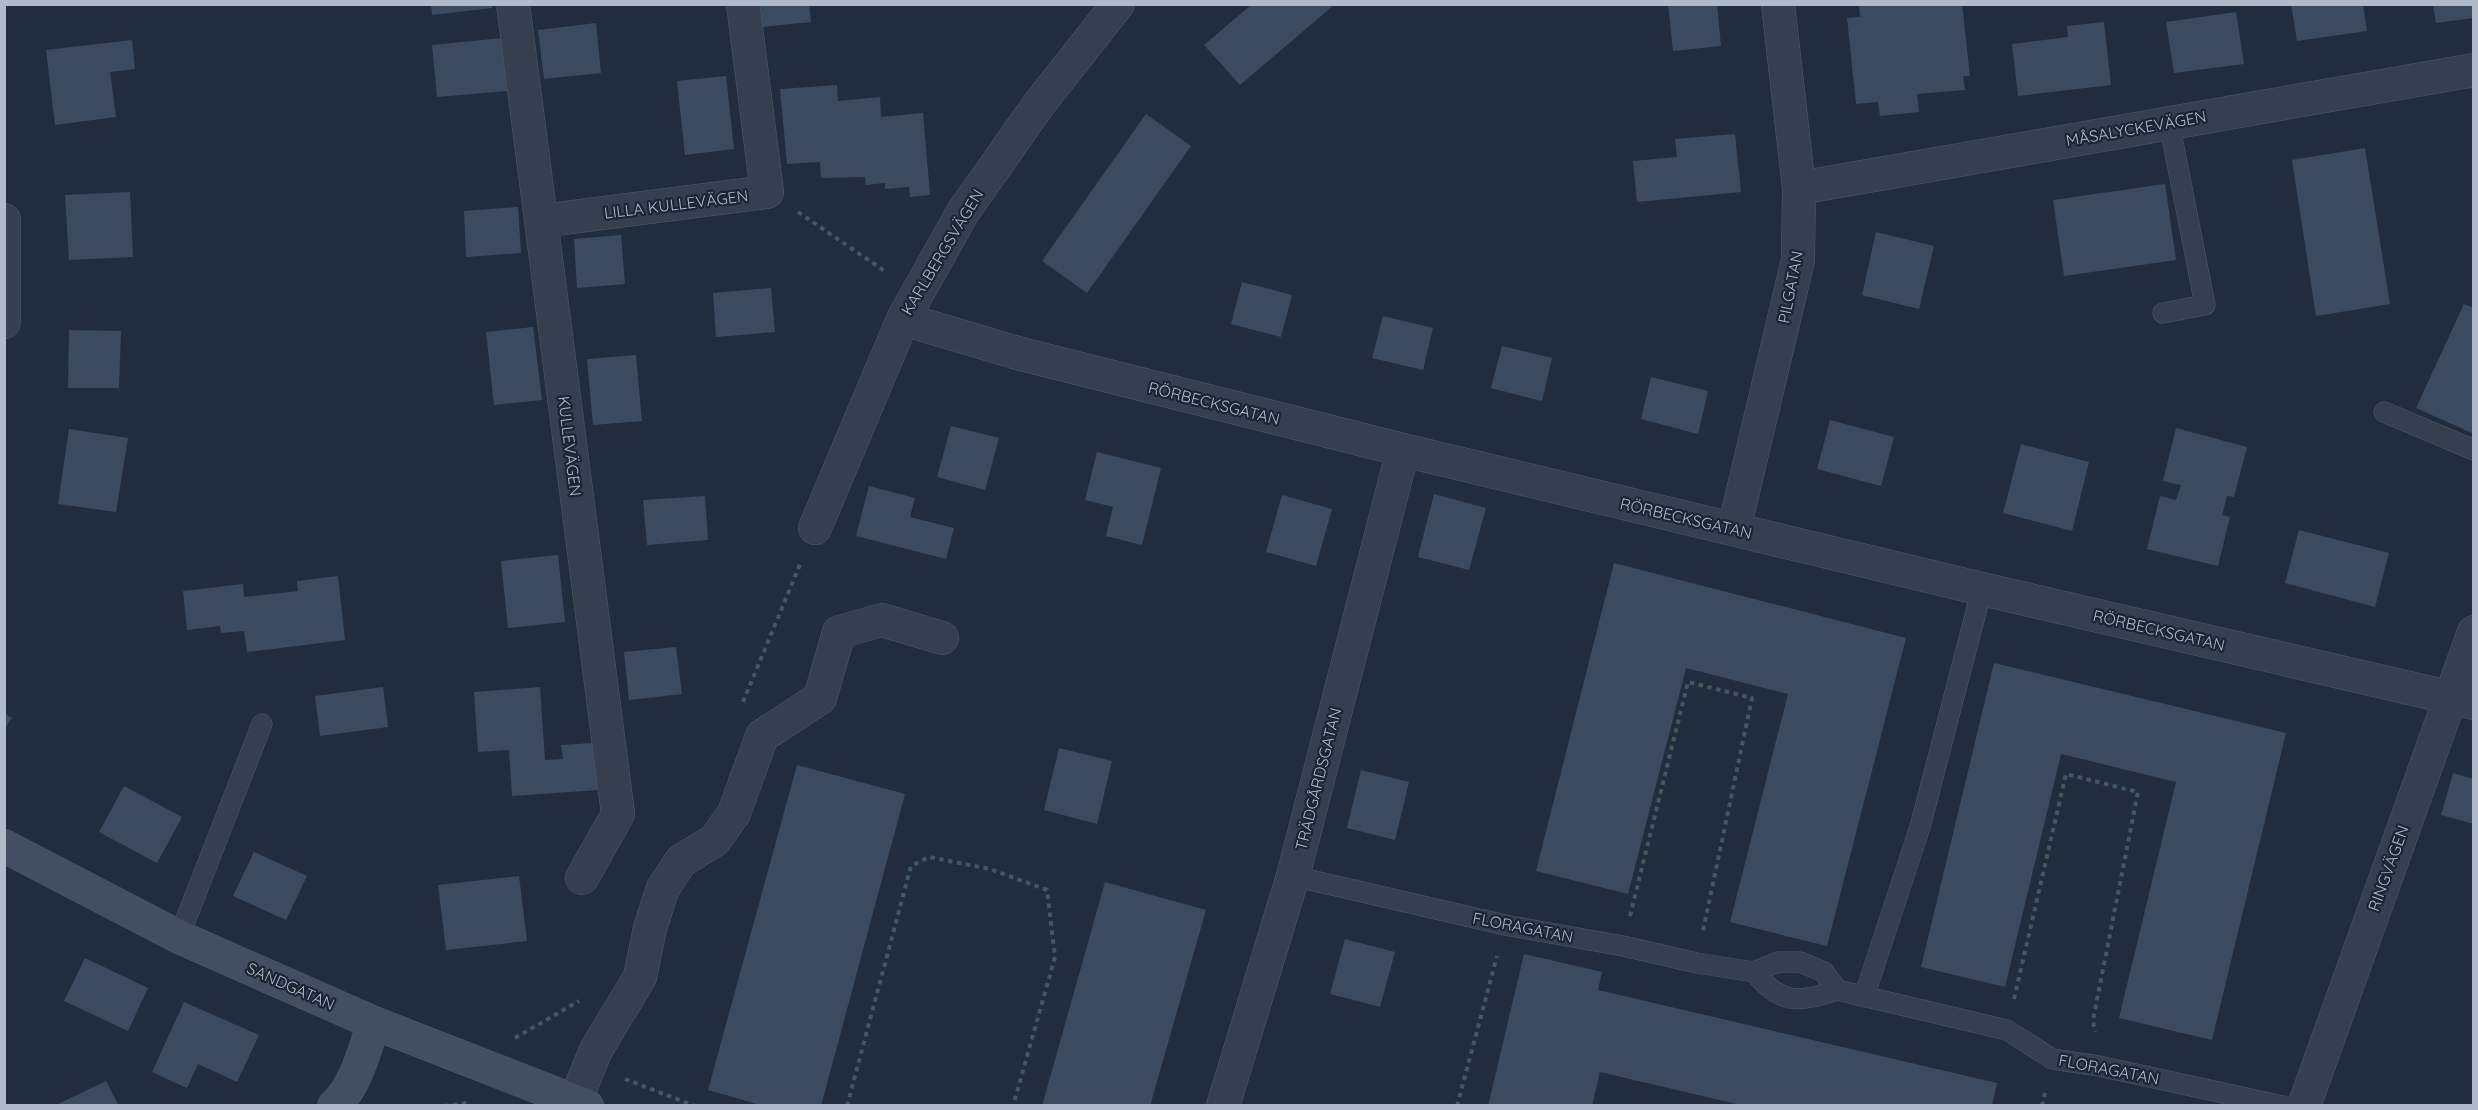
<svg xmlns="http://www.w3.org/2000/svg" width="2478" height="1110" font-family="Quicksand,sans-serif">
  <style>
    .building { fill: #3c4a5f }
    .lines { fill: none; stroke-linecap: round; stroke-linejoin: round }
    .lane-casing { stroke: #505a69; stroke-width: 21 }
    .street-casing { stroke: #505a69; stroke-width: 34 }
    .secondary-casing { stroke: #505a69; stroke-width: 34 }
    .path { stroke: #41595d; stroke-width: 4; stroke-dasharray: 4.5 4.5; stroke-linecap: butt }
    .lane { stroke: #353f4f; stroke-width: 20 }
    .street { stroke: #353f4f; stroke-width: 33 }
    .secondary { stroke: #434e62; stroke-width: 33 }
    .labels { text-anchor: middle; dominant-baseline: central; stroke-width: 4.5; stroke-linejoin: round; paint-order: stroke }
    .street-label { font-size: 16px; fill: #b1baca; stroke: #1a2433 }
  </style>
  <rect width="100%" height="100%" fill="#212d3f"/>
  <path class="building" d="M431,4H492V8L432,15Z
    M760,4H809L811,22L762,27Z
    M1668,4H1717L1721,46L1673,51Z
    M1859,4H1962L1970,76H1963L1965,90L1917,94L1919,112L1880,116L1878,102L1856,104L1847,18L1860,17Z
    M2291,4H2363L2367,31L2297,41Z
    M2433,4H2474V18L2436,23Z
    M1251,5H1334L1240,85L1204,45Z
    M2236,12L2244,64L2174,73L2166,22Z
    M2104,22L2111,85L2018,96L2012,44L2068,37L2067,26Z
    M596,23L601,73L544,79L538,30Z
    M502,38L507,91L437,97L432,45Z
    M132,40L135,69L110,72L116,117L55,125L46,50Z
    M726,76L734,149L685,155L677,81Z
    M837,85L838,101L880,97L881,117L923,113L930,195L910,197L909,187L885,189V183L866,185L865,177L821,178L820,162L787,164L780,89Z
    M1146,114L1191,146L1087,293L1042,261Z
    M1735,134L1741,192L1637,202L1633,161L1677,157L1675,139Z
    M2365,148L2390,304L2316,316L2292,160Z
    M2165,184L2176,260L2064,276L2053,200Z
    M130,192L133,257L69,260L65,195Z
    M518,207L521,253L466,257L464,211Z
    M1876,232L1934,246L1919,309L1862,295Z
    M621,235L625,284L577,288L574,239Z
    M1242,282L1292,295L1281,337L1231,324Z
    M771,288L775,332L716,337L713,293Z
    M2464,304L2474,308V434L2416,408Z
    M1383,316L1433,328L1423,370L1372,358Z
    M533,327L542,400L494,405L486,332Z
    M69,330L121,331L119,388H68Z
    M1502,346L1552,358L1542,401L1491,388Z
    M636,355L642,421L593,425L587,359Z
    M1651,377L1708,391L1698,434L1641,419Z
    M1830,420L1894,437L1881,486L1817,469Z
    M951,426L999,438L985,490L937,477Z
    M2176,428L2247,447L2234,497L2227,496L2222,515L2230,517L2218,566L2147,549L2160,496L2176,500L2181,485L2163,481Z
    M69,429L128,438L116,512L58,504Z
    M2021,444L2089,462L2072,531L2003,513Z
    M1097,452L1161,468L1142,545L1106,536L1113,507L1085,500Z
    M869,486L915,498L910,517L954,528L946,559L856,536Z
    M1434,494L1486,508L1469,570L1418,557Z
    M1282,495L1332,509L1316,566L1266,552Z
    M705,496L708,540L647,545L643,500Z
    M2299,530L2389,553L2375,607L2285,583Z
    M558,555L565,622L508,628L501,561Z
    M1614,563L1906,638L1827,946L1730,922L1788,694L1686,668L1628,894L1536,871Z
    M338,576L345,640L247,652L244,631L221,633L220,626L187,630L183,591L243,584L244,597L298,591L297,581Z
    M676,647L682,694L629,700L624,652Z
    M1994,663L2286,733L2212,1040L2119,1018L2176,782L2061,754L2005,987L1921,967Z
    M383,687L388,727L320,736L315,696Z
    M540,687L545,760L563,759L561,745L594,743L598,790L512,796L509,750L478,752L474,692Z
    M4,713L12,718L4,729Z
    M1059,748L1112,761L1097,824L1044,810Z
    M797,765L905,794L821,1106H764L708,1090Z
    M1361,770L1409,782L1395,840L1347,828Z
    M2453,773L2474,779V824L2441,815Z
    M124,786L182,817L157,863L99,832Z
    M254,852L307,876L286,920L233,896Z
    M519,876L527,941L446,950L438,885Z
    M1105,882L1206,910L1150,1106H1042Z
    M1345,939L1395,952L1380,1007L1330,994Z
    M1524,954L1602,972L1598,990L1997,1083L1992,1106H1745L1600,1072L1592,1106H1488Z
    M85,958L148,988L128,1031L64,1001Z
    M184,1002L259,1035L237,1082L198,1064L187,1088L152,1072Z
    M106,1081L119,1106H54Z"/>
  <g class="lines">
    <defs>
      <path id="lane" d="M2163,313L2205,305L2169,122
        M2384,412L2474,450
        M1293,876L1505,925L1623,946L1697,963L1754,972L1778,962H1800L1824,972L1837,990
        M179,937L262,724
        M1754,972C1782,1005 1797,1003 1837,990L2007,1030L2052,1059L2099,1066L2283,1106
        M1864,997L1920,827L1982,589"/>
      <path id="street" d="M513,4L618,814L582,878
        M1799,188L2474,70
        M4,220V322
        M541,221L767,192L743,4
        M903,319L1021,354L1403,450L1982,589L2474,703
        M815,528L903,319L963,212L1039,104L1118,4
        M1734,529L1798,260L1799,188L1778,4
        M575,1101L596,1050L640,977L650,928L663,888L681,861L715,840L734,813L762,736L820,698L839,632L882,620L942,638
        M1223,1106L1293,876L1403,450
        M2304,1106L2474,632"/>
      <path id="secondary" d="M4,846L179,937L374,1023L587,1106
        M334,1106C357,1085 364,1050 374,1023"/>
    </defs>
    <use href="#lane" class="lane-casing"/>
    <use href="#street" class="street-casing"/>
    <use href="#secondary" class="secondary-casing"/>
    <path class="path" d="M798,212L886,272
      M743,702L801,562
      M1630,916L1688,682L1752,698L1703,931
      M2014,999L2066,774L2138,792L2093,1020L2095,1032
      M515,1038L579,1001
      M625,1079L695,1106
      M444,1106L467,1103
      M847,1106L911,866L929,857L990,869L1047,890L1055,957L1013,1106
      M1457,1106L1497,956
      M2042,1106L2046,1089"/>
    <use href="#lane" class="lane"/>
    <use href="#street" class="street"/>
    <use href="#secondary" class="secondary"/>
  </g>
  <g class="labels">
    <g class="street-label">
      <text transform="translate(2136 128) rotate(-10)">MÅSALYCKEVÄGEN</text>
      <text transform="translate(676 204) rotate(-7)">LILLA KULLEVÄGEN</text>
      <text transform="translate(942 252) rotate(-59)">KARLBERGSVÄGEN</text>
      <text transform="translate(1790 287) rotate(-79)">PILGATAN</text>
      <text transform="translate(1214 403) rotate(14)">RÖRBECKSGATAN</text>
      <text transform="translate(570 446) rotate(83)">KULLEVÄGEN</text>
      <text transform="translate(1686 518) rotate(13)">RÖRBECKSGATAN</text>
      <text transform="translate(2159 630) rotate(13)">RÖRBECKSGATAN</text>
      <text transform="translate(1318 779) rotate(-76)">TRÄDGÅRDSGATAN</text>
      <text transform="translate(2388 868) rotate(-70)">RINGVÄGEN</text>
      <text transform="translate(1523 927) rotate(11)">FLORAGATAN</text>
      <text transform="translate(291 986) rotate(24)">SANDGATAN</text>
      <text transform="translate(2109 1069) rotate(11)">FLORAGATAN</text>
    </g>
  </g>
  <rect width="2478" height="1110" fill="none" stroke="#b1baca" stroke-width="12"/>
</svg>
